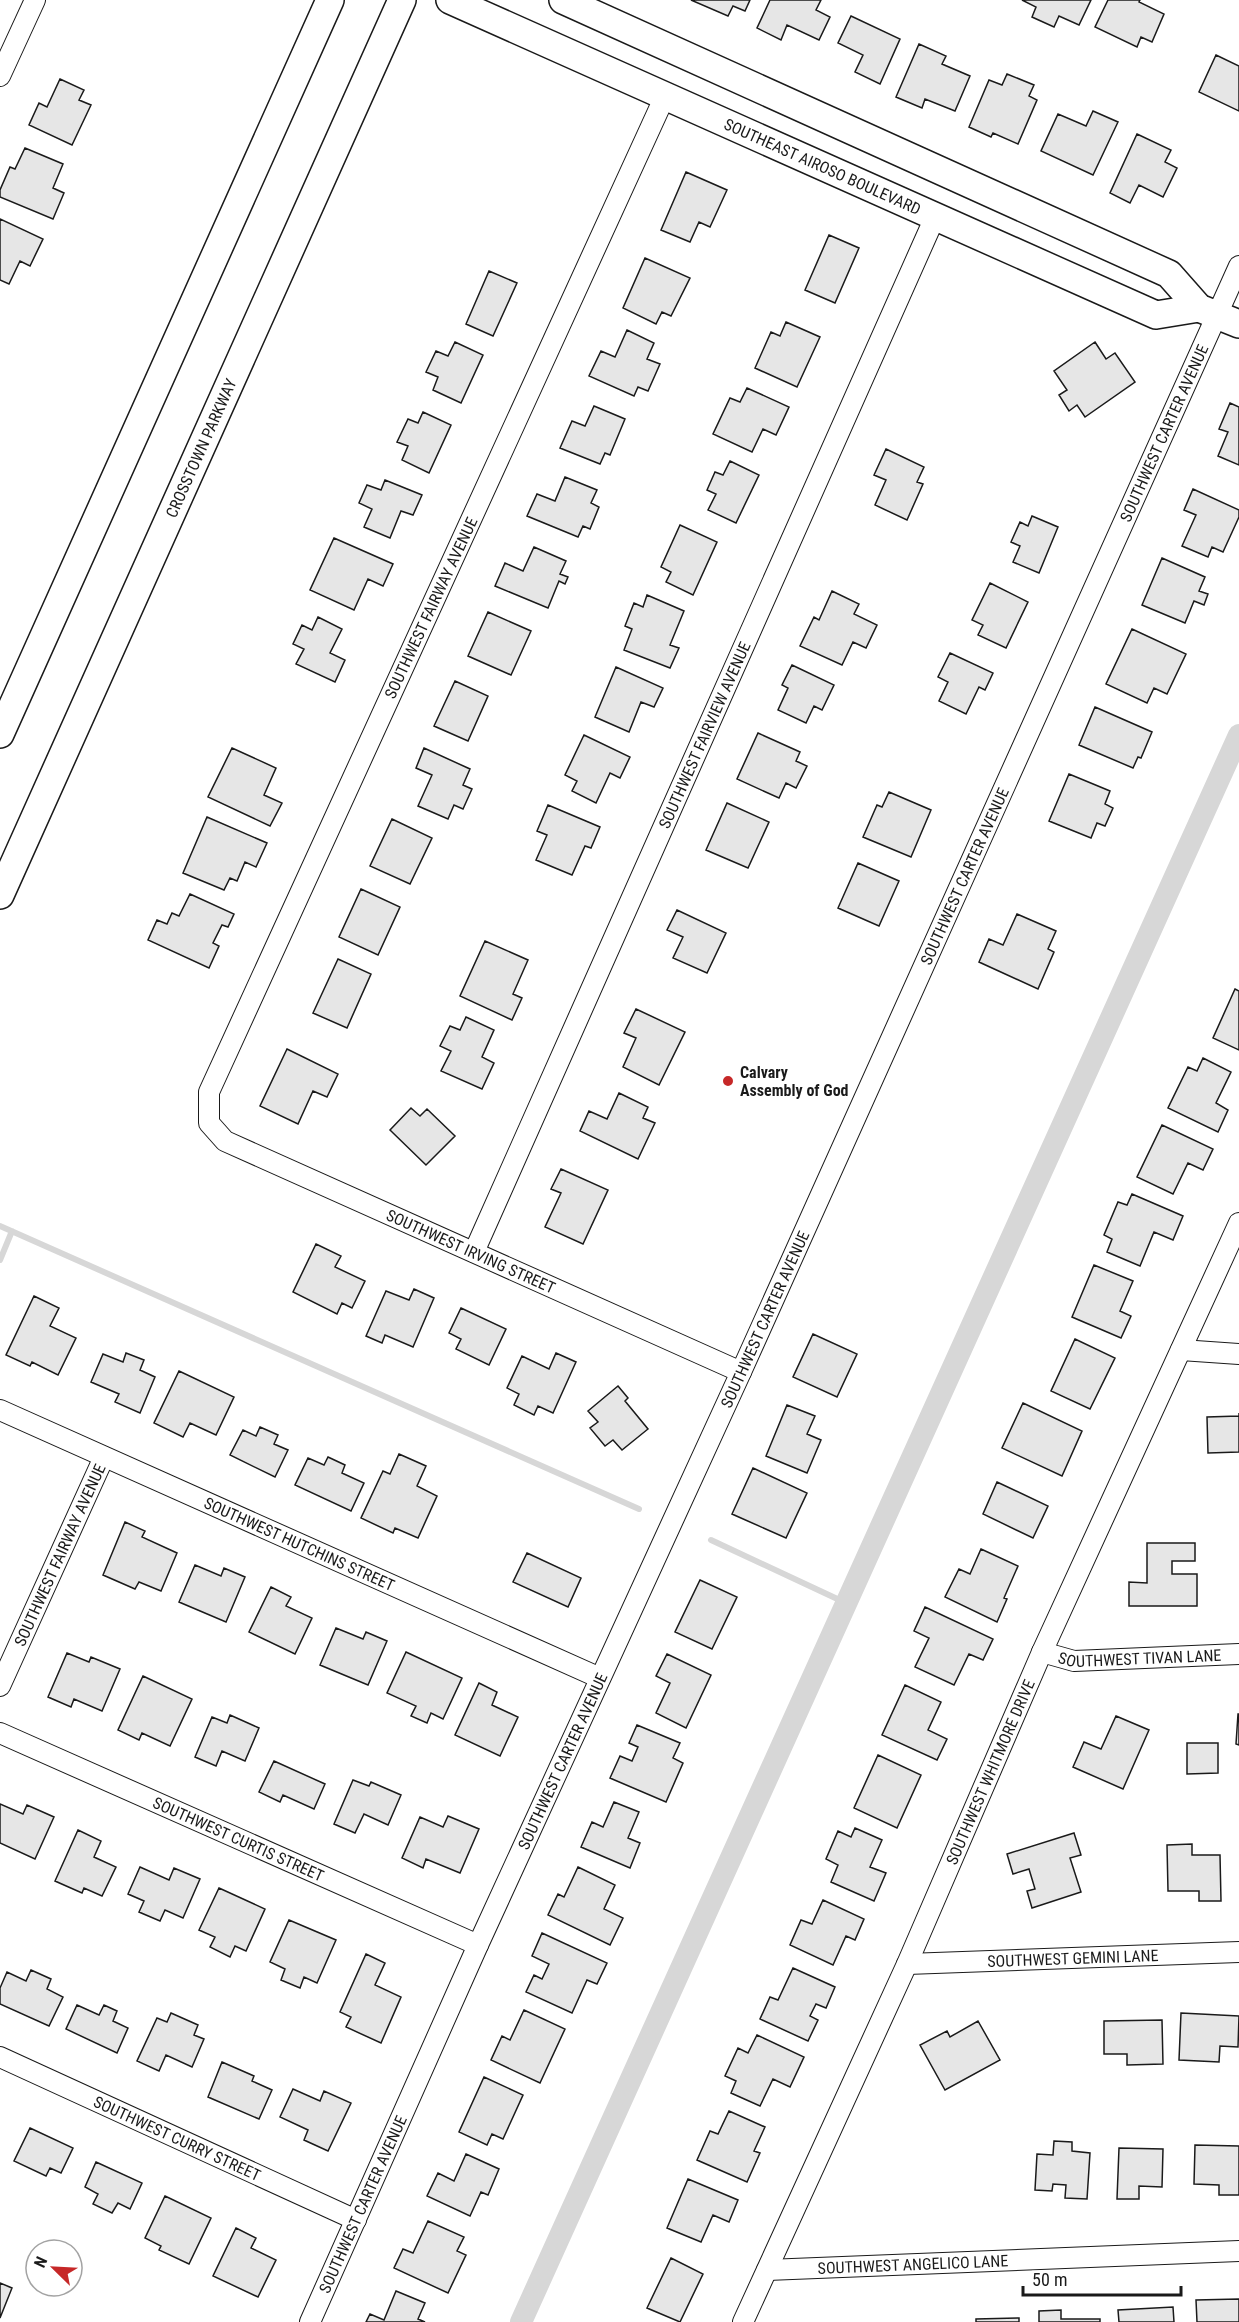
<svg xmlns="http://www.w3.org/2000/svg" width="1239" height="2322" font-family="'Roboto Condensed',sans-serif">
  <style>
    .lines { fill: none; stroke-linecap: round; stroke-linejoin: round }
    .stream { stroke: #d7d7d7; stroke-width: 6 }
    .canal { stroke: #d7d7d7; stroke-width: 22 }
    .building { fill: #e6e6e6; stroke: #1a1a1a; stroke-width: 1.5 }
    .minor-casing { stroke: #1a1a1a; stroke-width: 22 }
    .secondary-casing { stroke: #1a1a1a; stroke-width: 30 }
    .minor { stroke: #fff; stroke-width: 20 }
    .secondary { stroke: #fff; stroke-width: 27 }
    .poi-dot { fill: #c62828; stroke: #fff; stroke-width: 2 }
    .labels { text-anchor: middle; dominant-baseline: central; stroke-width: 4.5; stroke-linejoin: round; paint-order: stroke }
    .street-label { font-size: 16px; fill: #1a1a1a; stroke: #fff }
    .poi-label { font-size: 16px; font-weight: bold; fill: #1a1a1a; stroke: #fff; text-anchor: start }
  </style>
  <rect width="100%" height="100%" fill="#fff"/>
  <g class="lines">
    <path class="stream" d="M0,1226L639,1509
      M0,1260L12,1231
      M711,1540L846,1603"/>
    <path class="canal" d="M521,2322L1239,735"/>
  </g>
  <path class="building" d="M691,0H750L745,11L733,6L728,16Z
    M770,0H821L816,10L830,17L819,40L787,25L781,40L757,28Z
    M1022,0H1091L1079,25L1059,16L1054,27L1032,17L1036,7Z
    M1108,0H1140L1139,2L1164,14L1152,42L1141,37L1137,47L1095,27Z
    M851,16L900,39L880,84L855,72L863,55L838,43Z
    M919,44L946,56L942,64L970,76L955,111L925,99L922,108L896,97Z
    M1216,55L1239,66V111L1199,92Z
    M1007,74L1034,85L1029,96L1037,100L1018,144L993,133L991,137L969,127L989,80L1002,85Z
    M60,79L84,90L79,100L91,105L72,145L29,125L39,103L47,107Z
    M1093,111L1118,122L1093,175L1041,151L1058,114L1086,126Z
    M1137,134L1171,150L1165,162L1177,168L1163,197L1139,185L1130,203L1110,193Z
    M25,148L63,164L53,188L64,193L53,219L0,197V190L10,167L15,169Z
    M686,172L727,190L710,227L699,222L690,242L661,230Z
    M0,219L43,239L30,266L20,261L9,284L0,280Z
    M829,235L859,248L835,303L805,290Z
    M645,258L690,278L671,316L662,312L656,324L623,308Z
    M489,271L517,283L493,336L466,324Z
    M786,322L820,337L797,387L755,368L771,332L780,336Z
    M627,330L654,343L647,359L660,364L648,391L638,387L634,396L589,376L601,351L615,357Z
    M455,342L483,355L461,403L433,390L438,377L426,372L436,351L448,356Z
    M1095,342L1106,359L1115,353L1135,382L1085,417L1077,405L1069,411L1059,395L1067,390L1054,371Z
    M747,388L789,407L776,435L763,429L752,452L713,434L730,398L740,402Z
    M1230,403L1239,407V465L1218,456L1228,432L1219,429Z
    M594,406L625,419L610,455L605,453L600,464L560,448L572,421L585,426Z
    M423,412L451,425L429,473L402,460L408,446L397,442L408,419L418,423Z
    M886,449L924,467L917,482L923,484L907,520L875,505L886,480L874,475Z
    M730,461L759,475L736,523L708,510L716,494L707,490L715,472L723,475Z
    M565,477L597,490L591,503L599,507L590,529L583,526L578,537L527,516L537,494L555,501Z
    M385,480L422,495L413,515L401,511L390,538L364,527L372,509L359,503L367,485L381,490Z
    M1193,489L1239,510V517L1223,552L1212,547L1208,557L1182,546L1196,515L1184,510Z
    M1032,516L1058,527L1039,573L1013,562L1020,546L1011,542L1020,522L1028,526Z
    M680,525L717,542L693,595L666,582L671,572L661,567Z
    M334,538L393,564L383,586L368,579L354,610L310,590Z
    M534,547L566,561L560,574L568,577L565,584L559,581L548,608L495,586L505,563L523,571Z
    M1162,558L1205,577L1199,591L1208,594L1204,605L1194,601L1185,623L1142,605Z
    M990,583L1028,602L1006,648L978,635L983,625L972,620Z
    M832,591L859,604L854,614L877,625L866,648L853,642L842,665L800,646L814,617L819,620Z
    M647,595L684,611L670,645L679,648L670,668L624,650L632,629L625,626L634,603L643,607Z
    M488,612L531,631L511,675L468,656Z
    M318,617L342,629L330,653L345,660L335,682L296,664L304,649L293,644L302,625L312,630Z
    M1132,629L1186,654L1167,694L1154,688L1147,703L1106,684Z
    M950,653L993,673L985,690L979,687L966,714L939,701L948,682L938,677Z
    M792,665L834,685L822,710L814,706L806,723L778,710L788,688L782,685Z
    M616,667L663,688L654,707L641,702L629,732L595,717Z
    M455,681L488,696L468,741L434,726Z
    M1095,707L1152,732L1141,758L1138,757L1133,768L1079,745Z
    M758,733L800,752L796,761L807,766L796,788L786,783L779,798L737,779Z
    M584,735L630,757L620,778L610,773L596,803L572,791L577,781L565,775Z
    M232,748L276,768L264,795L282,803L270,826L208,797Z
    M424,748L470,769L463,785L472,789L463,809L454,805L448,819L418,806L432,775L416,768Z
    M1069,774L1110,791L1105,804L1113,808L1105,826L1097,823L1091,838L1049,821Z
    M889,792L931,810L911,857L863,837L877,805L882,807Z
    M727,803L769,822L748,868L706,850Z
    M548,805L600,827L591,848L585,846L572,875L536,860L547,835L537,831Z
    M207,817L267,843L256,867L245,862L237,881L230,878L224,890L183,873Z
    M392,819L432,838L410,884L370,866Z
    M858,863L899,881L879,926L838,908Z
    M361,889L400,907L378,955L339,937Z
    M190,894L234,914L228,927L222,925L213,943L219,946L209,968L148,940L157,920L167,924L172,913L179,916Z
    M677,910L726,933L707,973L673,958L683,937L667,930Z
    M1017,914L1056,931L1048,949L1054,952L1038,989L979,962L989,939L1003,945Z
    M485,941L528,960L513,994L522,998L512,1020L460,996Z
    M338,959L371,974L347,1028L313,1013Z
    M1235,989L1239,991V1050L1213,1038Z
    M636,1009L685,1032L659,1085L623,1067L636,1038L624,1033Z
    M466,1017L494,1030L482,1057L494,1063L482,1089L441,1071L451,1051L440,1046L450,1026L460,1030Z
    M287,1049L338,1074L327,1097L313,1091L298,1124L260,1106Z
    M1203,1058L1231,1072L1216,1103L1228,1110L1218,1132L1168,1108L1188,1067L1197,1071Z
    M619,1093L648,1107L643,1118L655,1123L638,1159L580,1131L589,1111L607,1119Z
    M411,1108L420,1116L427,1109L455,1136L426,1165L390,1130Z
    M1162,1125L1213,1149L1203,1170L1188,1163L1173,1194L1137,1177Z
    M561,1169L608,1190L583,1244L545,1227L561,1193L551,1189Z
    M1132,1194L1183,1216L1173,1240L1154,1232L1140,1266L1107,1252L1112,1239L1104,1235L1118,1202L1127,1205Z
    M316,1244L341,1256L335,1267L365,1281L352,1308L342,1303L337,1314L293,1292Z
    M1094,1265L1133,1281L1120,1311L1131,1316L1121,1338L1072,1317Z
    M414,1289L434,1298L413,1347L385,1335L382,1343L366,1336L386,1291L409,1300Z
    M34,1296L59,1308L50,1326L76,1338L58,1375L32,1362L30,1366L6,1355Z
    M461,1308L506,1329L489,1365L456,1349L461,1339L449,1333Z
    M813,1334L857,1354L837,1397L793,1377Z
    M1075,1339L1115,1358L1090,1409L1051,1391Z
    M126,1353L144,1360L140,1370L155,1377L140,1413L115,1402L119,1394L91,1382L103,1354L123,1362Z
    M556,1353L576,1362L553,1413L538,1406L534,1415L514,1405L519,1394L507,1388L522,1356L549,1369Z
    M179,1371L234,1397L216,1435L190,1423L183,1437L154,1423Z
    M618,1386L628,1398L625,1401L648,1429L622,1450L613,1440L605,1446L590,1428L598,1422L588,1411Z
    M1023,1403L1082,1431L1062,1476L1002,1448Z
    M787,1405L815,1416L807,1434L821,1440L807,1473L766,1456Z
    M1239,1413V1452L1208,1453L1207,1417L1239,1416Z
    M260,1427L278,1435L274,1444L288,1450L275,1477L230,1455L243,1430L256,1436Z
    M399,1454L426,1466L417,1486L437,1496L418,1538L395,1528L393,1533L361,1518L383,1471L390,1474Z
    M328,1457L345,1465L342,1473L364,1483L351,1511L295,1485L308,1458L324,1465Z
    M753,1468L807,1493L786,1538L732,1514Z
    M997,1482L1048,1506L1033,1538L983,1514Z
    M125,1522L145,1531L142,1537L177,1553L161,1591L139,1582L135,1589L103,1575Z
    M1147,1543H1195V1561H1172V1574H1197V1606H1129V1582L1147,1583Z
    M981,1549L1018,1566L1004,1598L1007,1599L997,1622L945,1597L959,1569L970,1574Z
    M527,1553L581,1578L568,1607L513,1582Z
    M195,1565L221,1576L224,1568L245,1577L226,1622L179,1602Z
    M700,1580L737,1597L712,1649L675,1632Z
    M271,1587L291,1597L286,1606L312,1618L295,1654L249,1632Z
    M925,1607L993,1639L983,1660L969,1654L954,1685L915,1667L929,1638L914,1631Z
    M336,1628L363,1639L366,1632L387,1641L368,1685L320,1665Z
    M406,1652L462,1678L443,1719L431,1713L427,1723L411,1716L416,1706L387,1693Z
    M67,1653L89,1662L91,1657L120,1669L102,1711L74,1699L71,1707L48,1697Z
    M667,1654L711,1675L686,1728L656,1713L670,1683L656,1676Z
    M143,1676L192,1699L170,1746L142,1733L139,1740L118,1730Z
    M479,1683L497,1692L492,1705L518,1717L500,1756L455,1735Z
    M905,1685L941,1702L928,1730L947,1739L937,1760L882,1735Z
    M1238,1714H1239V1745L1236,1744Z
    M230,1715L259,1728L245,1761L222,1751L216,1766L195,1757L212,1717L227,1723Z
    M1116,1716L1149,1730L1123,1789L1073,1767L1084,1742L1101,1749Z
    M637,1725L680,1743L673,1758L683,1763L666,1802L610,1778L620,1756L632,1761L638,1747L629,1743Z
    M1187,1743H1218V1773L1187,1774Z
    M878,1755L921,1775L897,1828L854,1808Z
    M274,1761L325,1784L314,1809L283,1795L280,1802L259,1792Z
    M353,1780L369,1786L371,1782L401,1795L388,1825L364,1814L355,1833L334,1824Z
    M614,1802L639,1812L628,1838L640,1843L630,1868L581,1847L592,1822L603,1827Z
    M0,1804L23,1814L27,1805L54,1817L35,1859L0,1843Z
    M448,1816L479,1829L460,1873L426,1859L423,1868L402,1858L420,1817L443,1827Z
    M855,1828L882,1840L870,1867L886,1873L874,1901L831,1882L838,1865L826,1859L838,1831L851,1837Z
    M78,1830L101,1841L94,1857L116,1867L102,1896L84,1888L82,1893L55,1881Z
    M1074,1833L1081,1855L1070,1858L1081,1892L1032,1908L1027,1891L1035,1889L1029,1869L1013,1874L1007,1854Z
    M1192,1844V1855H1220L1221,1901H1199V1891H1168L1167,1845Z
    M140,1867L169,1880L174,1868L200,1879L183,1918L165,1910L160,1921L139,1912L144,1901L128,1894Z
    M578,1867L615,1885L604,1909L623,1918L610,1945L548,1915L558,1894L564,1897Z
    M219,1888L265,1909L246,1951L235,1946L230,1957L210,1947L215,1937L199,1930Z
    M823,1900L864,1919L855,1940L846,1936L833,1965L790,1945L801,1920L812,1924Z
    M289,1920L336,1940L317,1983L304,1977L300,1988L281,1980L285,1969L270,1962Z
    M542,1933L607,1963L597,1984L587,1980L572,2013L526,1992L534,1975L542,1979L549,1964L532,1956Z
    M366,1954L385,1963L375,1985L401,1997L381,2043L346,2027L351,2017L340,2012Z
    M793,1968L835,1987L826,2008L816,2004L810,2016L818,2020L808,2041L760,2019L770,1997L778,2000Z
    M31,1970L51,1979L47,1989L63,1997L49,2026L0,2004V1988L7,1972L26,1981Z
    M77,2005L99,2015L104,2005L117,2011L113,2021L128,2028L117,2053L66,2029Z
    M524,2010L565,2029L540,2083L491,2060L502,2036L510,2040Z
    M171,2013L198,2025L194,2035L204,2039L192,2067L166,2055L159,2071L137,2061L157,2018L167,2022Z
    M1181,2013L1239,2016L1238,2047L1220,2046L1219,2062L1179,2060Z
    M1162,2020L1163,2064L1127,2065V2054H1104V2021Z
    M978,2021L1000,2060L945,2090L920,2045L947,2031L950,2037Z
    M757,2035L804,2057L790,2087L773,2079L760,2106L731,2093L736,2081L725,2076L738,2048L748,2053Z
    M222,2062L254,2076L252,2081L272,2090L259,2119L208,2097Z
    M484,2077L523,2095L503,2139L492,2134L487,2145L459,2132Z
    M293,2089L320,2101L324,2091L351,2103L328,2151L304,2140L308,2130L280,2117Z
    M729,2111L765,2127L754,2151L760,2153L747,2182L697,2160L710,2131L718,2134Z
    M30,2128L73,2148L61,2173L50,2168L46,2176L14,2161Z
    M1054,2141L1072,2142V2151L1090,2153L1087,2199L1065,2198L1066,2185L1053,2184L1052,2191L1035,2190L1037,2154L1053,2155Z
    M1195,2145L1239,2146V2195H1219V2185L1194,2184Z
    M1119,2148L1163,2149L1162,2187L1139,2186V2199H1117Z
    M466,2154L499,2169L488,2195L481,2192L470,2216L427,2196L438,2173L454,2181Z
    M96,2162L142,2183L130,2209L118,2203L112,2213L93,2204L98,2194L85,2187Z
    M688,2179L738,2200L729,2222L713,2215L701,2242L667,2228Z
    M165,2196L211,2218L189,2264L159,2250L161,2246L145,2238Z
    M428,2221L464,2237L457,2251L466,2255L448,2293L394,2268L403,2249L413,2253Z
    M236,2228L256,2238L251,2248L276,2260L258,2297L213,2276Z
    M671,2258L703,2274L680,2322L647,2308Z
    M0,2283L12,2288L0,2318Z
    M396,2291L425,2303L418,2319L425,2322H366L370,2314L384,2320Z
    M1239,2299V2322H1197L1196,2300Z
    M1173,2307L1174,2322H1119L1118,2310Z
    M1061,2310V2319H1100V2322H1039V2311Z
    M1019,2318V2322H976V2319Z"/>
  <g class="lines">
    <defs>
      <g id="minor">
        <path d="M0,76L35,0"/>
        <path id="s1" d="M665,96L209,1092V1123L225,1141L741,1372"/>
        <path id="s2" d="M474,1252L935,217"/>
        <path d="M1181,1350L1239,1354"/>
        <path id="s3" d="M0,1410L600,1678"/>
        <path id="s4" d="M1042,1652L1074,1661L1239,1654"/>
        <path id="s5" d="M0,1686L104,1457"/>
        <path id="s6" d="M0,1733L478,1945"/>
        <path id="s7" d="M907,1964L1239,1952"/>
        <path id="s8" d="M0,2057L356,2220"/>
        <path id="s9" d="M767,2270L1239,2251"/>
        <path id="s10" d="M310,2322L478,1945L741,1372L1239,266"/>
        <path id="s11" d="M743,2322L907,1964L1042,1652L1239,1223"/>
      </g>
      <g id="secondary">
        <path id="s12" d="M450,0L1156,315L1199,308"/>
        <path d="M563,0L1169,274L1199,308L1239,324"/>
        <path d="M0,734L330,0"/>
        <path id="s13" d="M0,895L402,0"/>
      </g>
    </defs>
    <use href="#minor" class="minor-casing"/>
    <use href="#secondary" class="secondary-casing"/>
    <use href="#minor" class="minor"/>
    <use href="#secondary" class="secondary"/>
  </g>
  <circle class="poi-dot" cx="728" cy="1081" r="6"/>
  <g class="labels">
    <g class="street-label">
      <text stroke="none"><textPath href="#s12" startOffset="408">SOUTHEAST AIROSO BOULEVARD</textPath></text>
      <text stroke="none"><textPath href="#s10" startOffset="2073">SOUTHWEST CARTER AVENUE</textPath></text>
      <text stroke="none"><textPath href="#s13" startOffset="490">CROSSTOWN PARKWAY</textPath></text>
      <text transform="translate(431 608) rotate(-65)">SOUTHWEST FAIRWAY AVENUE</text>
      <text stroke="none"><textPath href="#s2" startOffset="566">SOUTHWEST FAIRVIEW AVENUE</textPath></text>
      <text stroke="none"><textPath href="#s10" startOffset="1587">SOUTHWEST CARTER AVENUE</textPath></text>
      <text stroke="none"><textPath href="#s1" startOffset="1420">SOUTHWEST IRVING STREET</textPath></text>
      <text stroke="none"><textPath href="#s10" startOffset="1101">SOUTHWEST CARTER AVENUE</textPath></text>
      <text stroke="none"><textPath href="#s3" startOffset="328">SOUTHWEST HUTCHINS STREET</textPath></text>
      <text stroke="none"><textPath href="#s5" startOffset="144">SOUTHWEST FAIRWAY AVENUE</textPath></text>
      <text stroke="none"><textPath href="#s4" startOffset="99">SOUTHWEST TIVAN LANE</textPath></text>
      <text stroke="none"><textPath href="#s10" startOffset="615">SOUTHWEST CARTER AVENUE</textPath></text>
      <text stroke="none"><textPath href="#s11" startOffset="603">SOUTHWEST WHITMORE DRIVE</textPath></text>
      <text stroke="none"><textPath href="#s6" startOffset="261">SOUTHWEST CURTIS STREET</textPath></text>
      <text stroke="none"><textPath href="#s7" startOffset="166">SOUTHWEST GEMINI LANE</textPath></text>
      <text stroke="none"><textPath href="#s8" startOffset="195">SOUTHWEST CURRY STREET</textPath></text>
      <text stroke="none"><textPath href="#s10" startOffset="129">SOUTHWEST CARTER AVENUE</textPath></text>
      <text stroke="none"><textPath href="#s9" startOffset="146">SOUTHWEST ANGELICO LANE</textPath></text>
    </g>
    <g class="poi-label">
      <text x="740" y="1072">Calvary<tspan x="740" dy="18">Assembly of God</tspan></text>
    </g>
  </g>
  <g transform="translate(54 2268) rotate(294)"><circle r="28" fill="#ffffff" stroke="#a3a3a3" stroke-width="1.5"/>
  <path d="M0-4.5L10 22L0 15L-10 22Z" fill="#c62828"/>
  <text y="-9" font-size="16" font-weight="bold" text-anchor="middle" fill="#1a1a1a">N</text>
  </g>
  <path d="M1023 2286v9h158v-9" fill="none" stroke="#1a1a1a" stroke-width="3"/>
  <text x="1032" y="2286" font-size="18" fill="#1a1a1a" stroke="#ffffff" stroke-width="4.5" paint-order="stroke">50 m</text>
</svg>
